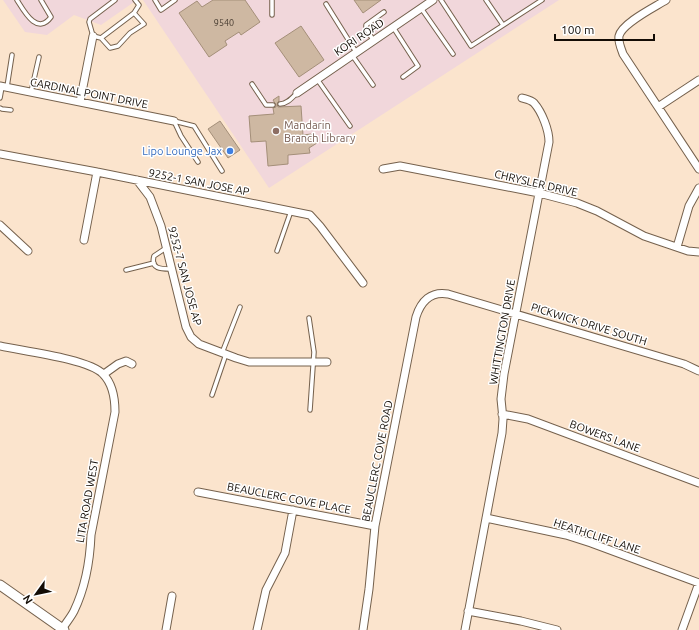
<svg xmlns="http://www.w3.org/2000/svg" width="699" height="630" font-family="Ubuntu,sans-serif">
  <style>
    .commercial { fill: #f1d7db }
    .building { fill: #ceb8a2; stroke: #a48f79 }
    .lines { fill: none; stroke-linecap: round; stroke-linejoin: round }
    .service-casing { stroke: #75614d; stroke-width: 5.5 }
    .minor-casing { stroke: #75614d; stroke-width: 9 }
    .tertiary-casing { stroke: #75614d; stroke-width: 11 }
    .service { stroke: #fff; stroke-width: 3.5 }
    .minor { stroke: #fff; stroke-width: 7 }
    .tertiary { stroke: #fff; stroke-width: 9 }
    .education-dot { fill: #8d6e63; stroke: #fff; stroke-width: 1.5 }
    .shop-dot { fill: #3f7fe0; stroke: #fff; stroke-width: 1.5 }
    .labels { text-anchor: middle; dominant-baseline: central; stroke-width: 3; stroke-linejoin: round; paint-order: stroke }
    .number-label { font-size: 9px; fill: #42372c }
    .street-label { font-size: 11px; fill: #130c05; stroke: #fff }
    .education-label { font-size: 11px; fill: #785e54; stroke: #fff; text-anchor: start }
    .shop-label { font-size: 11px; fill: #366cbe; stroke: #fff; text-anchor: end }
  </style>
  <rect width="100%" height="100%" fill="#fbe4cd"/>
  <path class="commercial" d="M3,0H137L101,25L74,15L47,35L25,32Z
    M143,0H559L269,188Z"/>
  <path class="building" d="M213,0H245L260,22L241,35L239,32L225,41L227,45L209,57L179,13L197,1L202,7Z
    M354,0H381L363,13Z
    M301,26L324,60L299,77L275,43Z
    M279,96V101L277,104L278,107L301,106L303,135L311,134L317,143L309,148L310,153L288,155V164L268,166L266,141L251,142L249,116L274,114L273,108L276,107V105L273,100Z
    M220,121L240,150L228,158L208,129Z"/>
  <g class="lines">
    <defs>
      <path id="service" d="M17,0C24,11 37,36 51,17L41,0
        M115,0L90,19L89,22L93,36L101,38L134,13L139,5L135,0
        M155,0L161,10L175,0
        M272,0V15
        M441,0L471,46L542,0
        M486,0L503,25
        M326,4L356,52
        M421,8L453,54
        M393,27L418,66L403,77
        M101,38L110,48L118,46L130,33L144,24L134,13
        M373,40L366,28V25L384,12
        M352,55L373,85
        M317,79L350,126
        M252,84L266,105H273
        M7,87L12,55
        M31,92L39,57
        M0,98L2,87
        M280,104C287,104 292,98 297,93
        M0,108L2,109L11,110
        M174,121L194,126L222,171
        M174,121L181,136L198,162
        M166,248L154,256C150,270 163,269 172,269
        M277,251L291,211
        M126,270L154,263
        M309,318L314,352L310,410
        M222,353L240,307
        M212,395L226,354"/>
      <path id="minor" d="M666,0C655,7 622,23 619,36C618,42 621,48 623,54L699,169
        M0,86L174,121
        M297,93L433,0
        M80,102L93,36
        M658,107L699,80
        M0,154L97,172L310,215L320,226L363,283
        M383,169L400,166L539,193L577,203L597,211L644,236L688,251L699,252
        M137,180L150,197L161,226L186,327L191,337L199,344L236,358L249,362H327
        M0,225L28,251
        M84,240L97,172
        M677,247L689,206L699,188
        M0,346C23,351 89,359 103,374C113,384 115,399 115,412L91,535C90,560 85,588 74,611C71,617 66,623 62,629
        M104,374L118,364L126,361L132,364
        M502,414L528,419L699,483
        M198,492L375,526
        M486,518L566,535L591,543L699,583
        M468,611L521,621L557,630
        M166,630L172,596
        M257,630L266,590L285,553L293,510
        M363,630L369,589L375,526L416,317C421,301 431,291 448,294L684,364L699,371
        M465,630L502,433L503,419L501,399L504,374L549,142C549,130 542,112 534,103C531,100 525,99 522,98
        M682,630L699,583"/>
      <path id="tertiary" d="M0,585L64,630"/>
    </defs>
    <use href="#service" class="service-casing"/>
    <use href="#minor" class="minor-casing"/>
    <use href="#tertiary" class="tertiary-casing"/>
    <use href="#service" class="service"/>
    <use href="#minor" class="minor"/>
    <use href="#tertiary" class="tertiary"/>
  </g>
  <circle class="education-dot" cx="276" cy="131" r="4"/>
  <circle class="shop-dot" cx="230" cy="151" r="4"/>
  <g class="labels">
    <g class="number-label">
      <text x="224" y="23">9540</text>
    </g>
    <g class="street-label">
      <text transform="translate(359 37) rotate(-34)">KORI ROAD</text>
      <text transform="translate(89 93) rotate(11)">CARDINAL POINT DRIVE</text>
      <text transform="translate(199 182) rotate(11)">9252-1 SAN JOSE AP</text>
      <text transform="translate(536 183) rotate(13)">CHRYSLER DRIVE</text>
      <text transform="translate(185 276) rotate(75)">9252-7 SAN JOSE AP</text>
      <text transform="translate(589 324) rotate(17)">PICKWICK DRIVE SOUTH</text>
      <text transform="translate(502 332) rotate(-80)">WHITTINGTON DRIVE</text>
      <text transform="translate(605 436) rotate(20)">BOWERS LANE</text>
      <text transform="translate(377 461) rotate(-79)">BEAUCLERC COVE ROAD</text>
      <text transform="translate(289 498) rotate(11)">BEAUCLERC COVE PLACE</text>
      <text transform="translate(87 501) rotate(-80)">LITA ROAD WEST</text>
      <text transform="translate(597 536) rotate(18)">HEATHCLIFF LANE</text>
    </g>
    <g class="education-label">
      <text x="284" y="125">Mandarin<tspan x="284" dy="13">Branch Library</tspan></text>
    </g>
    <g class="shop-label">
      <text x="222" y="151">Lipo Lounge Jax</text>
    </g>
  </g>
  <g transform="translate(36 594) rotate(237)" stroke="#ffffff" stroke-width="3" paint-order="stroke">
  <path d="M0-3L7 15L0 10L-7 15Z" fill="#130c05"/>
  <text y="-6" font-size="11" font-weight="bold" text-anchor="middle" fill="#130c05">N</text>
  </g>
  <path d="M555 34v6h99v-6" fill="none" stroke="#130c05" stroke-width="2"/>
  <text x="561" y="34" font-size="12" fill="#130c05" stroke="#ffffff" stroke-width="3" paint-order="stroke">100 m</text>
</svg>
